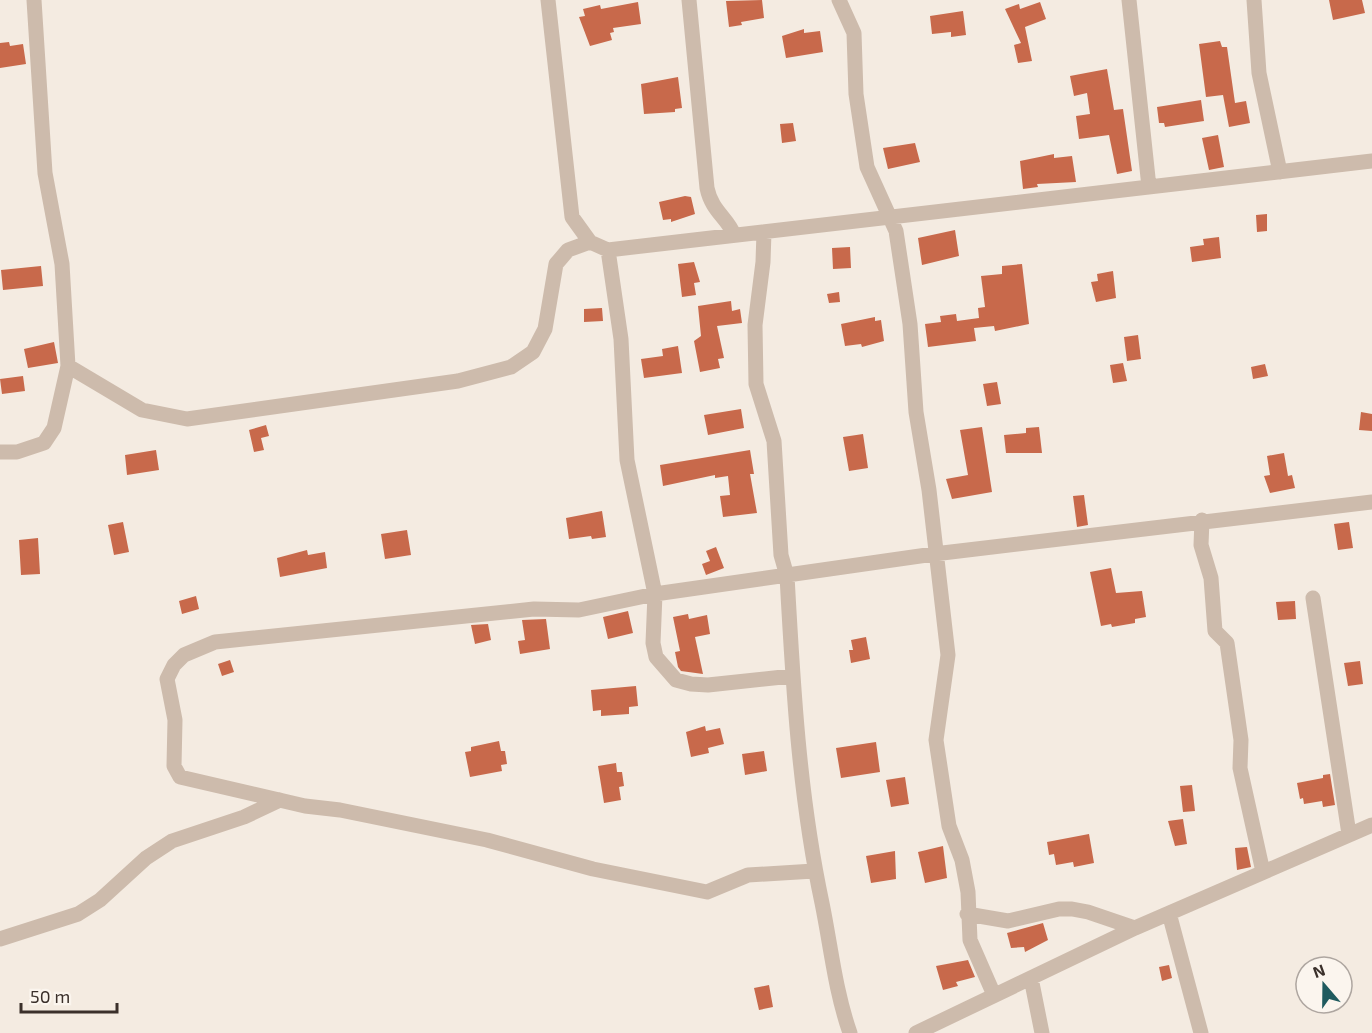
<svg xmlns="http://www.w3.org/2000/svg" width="1372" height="1033" font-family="'Exo 2',sans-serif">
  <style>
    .building { fill: #c8694b }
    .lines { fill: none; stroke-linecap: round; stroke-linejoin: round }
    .minor { stroke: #cdbbac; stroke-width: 15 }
  </style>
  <rect width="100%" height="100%" fill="#f4ebe1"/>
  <path class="building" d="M762,0L764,18L741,22L742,25L729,27L726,1Z
    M1329,0H1362L1365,13L1333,20Z
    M638,2L641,24L613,28L614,32L610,33L612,40L590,46L579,17L585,16L583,9L600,5L601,9Z
    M1040,2L1046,19L1025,27L1032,61L1018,63L1014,45L1021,43L1005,9L1019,4L1020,9Z
    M963,11L966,35L951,37V32L932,34L930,16Z
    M804,29V33L820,31L823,52L786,58L782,36Z
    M1220,41L1222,47H1227L1235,103L1246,101L1250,123L1229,127L1223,95L1206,97L1199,44Z
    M9,42L10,46L23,44L26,64L0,68V43Z
    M1107,69L1114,110L1123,109L1132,171L1117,174L1109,135L1079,139L1076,116L1090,114L1087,93L1074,96L1070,76Z
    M678,77L682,108L675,109V112L644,114L641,84Z
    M1201,100L1204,121L1165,127L1164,123H1159L1157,107Z
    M793,123L796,141L782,143L780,124Z
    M1218,135L1224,167L1209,170L1202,138Z
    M915,143L920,162L888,169L883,148Z
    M1054,154V158L1072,156L1076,182L1037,184L1038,187L1023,189L1020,161Z
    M685,196L691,197L695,214L671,222V219L663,220L659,202Z
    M1267,214V231L1257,232L1256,215Z
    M955,230L959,256L922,265L918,238Z
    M1219,237L1221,258L1192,262L1190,247L1204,245L1203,239Z
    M850,247L851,268L833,269L832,248Z
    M694,262L700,282L694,283L696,295L682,297L678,264Z
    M1022,264L1029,324L995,331L994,326L974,328L976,341L928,347L925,324L941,322L940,316L956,314L957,321L979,318L978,308L985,307L981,276L1002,274V266Z
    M41,266L43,286L3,290L1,270Z
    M1113,271L1116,298L1096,302L1091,282L1098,281L1097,274Z
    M839,292L840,302L829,303L827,294Z
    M731,301L732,311L740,309L742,323L717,326L724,358L718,359L720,368L700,372L694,341L701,336L698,306Z
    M602,308L603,321L584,322V309Z
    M875,317V321L881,320L884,341L862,347L861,344L845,346L841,324Z
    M1138,335L1141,359L1127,361L1124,337Z
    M54,342L58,363L28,368L24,349Z
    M678,346L682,373L644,378L641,359L663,356L662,349Z
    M1123,363L1127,381L1113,383L1110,365Z
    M1265,364L1268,376L1253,379L1251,367Z
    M23,376L25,391L2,394L0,379Z
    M997,382L1001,404L987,406L983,384Z
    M741,409L744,428L708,435L704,415Z
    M1361,412L1372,414V431L1359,430Z
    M266,425L269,436L261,438L264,450L254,452L249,430Z
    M982,427L992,492L952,499L946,479L968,475L960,430Z
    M1039,427L1042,453H1006L1004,435L1026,433V428Z
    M863,434L868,468L849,471L843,437Z
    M156,450L159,470L127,475L125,455Z
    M750,450L754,474H750L757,513L723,517L720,496L730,495L728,476L715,478V475L663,486L660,465Z
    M1284,453L1288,476L1292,475L1295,488L1270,493L1264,476L1270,475L1267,456Z
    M1084,495L1088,525L1077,527L1073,496Z
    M602,511L606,537L592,539L591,536L569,539L566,518Z
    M123,522L129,552L114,555L108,525Z
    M1349,522L1353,548L1338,550L1334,524Z
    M407,530L411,555L385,559L381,534Z
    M38,538L40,574L21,575L19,540Z
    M716,547L724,568L706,575L702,564L710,561L706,551Z
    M307,550L308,555L325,552L327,568L280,577L277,558Z
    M1111,568L1116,593L1142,591L1146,617L1135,619V623L1112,627L1111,624L1101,626L1090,572Z
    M196,596L199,609L182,614L179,601Z
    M1295,601L1296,619L1278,620L1276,602Z
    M628,611L633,633L608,639L603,617Z
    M688,614L689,619L707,615L710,634L695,637L703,674L681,671L678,667L675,652L680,651L673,617Z
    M546,619L550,649L520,654L518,641L525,640L522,620Z
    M488,624L491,640L475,644L471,625Z
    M866,637L870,659L851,663L849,650H853L851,640Z
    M230,660L234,672L222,676L218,664Z
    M1360,661L1363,684L1348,686L1344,663Z
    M636,686L638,706L629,707V714L601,716V710L593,711L591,690Z
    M705,726L706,731L720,728L724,744L708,748L709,753L691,757L686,732Z
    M499,741L501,751H505L507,764L501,765L502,771L470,777L465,752L471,751V747Z
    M876,742L880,772L841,778L836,748Z
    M764,751L767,771L745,775L742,754Z
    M616,763L617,772H622L624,786L619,787L621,800L604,803L598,766Z
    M1330,774L1335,805L1323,807L1322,801L1304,804L1303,798L1300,799L1297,783L1323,778V775Z
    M905,777L909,804L891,807L886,780Z
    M1192,785L1195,811L1183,812L1180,786Z
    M1183,819L1187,844L1175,846L1168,821Z
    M1089,834L1094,863L1074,867L1073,862L1056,865L1054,854L1049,855L1047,842Z
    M943,846L947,878L925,883L918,852Z
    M1247,847L1251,867L1237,870L1235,848Z
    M895,851L896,879L871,883L866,856Z
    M1043,923L1048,940L1025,952L1024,947L1011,948L1007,933Z
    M968,960L975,977L956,982L958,986L943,990L936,966Z
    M1169,965L1172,978L1162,981L1159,967Z
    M769,985L773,1007L759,1010L754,988Z"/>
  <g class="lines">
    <path class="minor" d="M548,0L572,217L590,242L608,250L1372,161
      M689,0L707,188C712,212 728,218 734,235
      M839,0L854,33L856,94L867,167L896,231L910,324L916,412L929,490L948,655L936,740L949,826L962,860L968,892L970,940L994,995
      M1129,0L1149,187
      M1254,0L1259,73L1280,172
      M764,232L763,262L755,325L756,384L774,441L781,555L787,576C793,686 799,795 822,903C831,947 835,990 850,1033
      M608,250L621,339L627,460L655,594L653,643L656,657L676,680L691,684L708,685L792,676
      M68,366L142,410L187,419L458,381L511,367L533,352L545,329L556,264L568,250L590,242
      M0,452H17L44,443L54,428L68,366L62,264L45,173L34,0
      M1202,520L1201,545L1211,578L1215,631L1227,643L1241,740L1240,768L1263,872
      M1313,598L1349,834
      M814,871L748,875L707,892L593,869L487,840L340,810L305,806L180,777L174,766L175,720L167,679L174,665L184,655L215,642L534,609L579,610L655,594L934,554L1372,502
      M1169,913L1201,1033
      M967,914L1008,921L1059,909H1072L1088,912L1135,928
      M0,939L78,914L100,900L146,858L172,841L244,817L280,800
      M1031,978L1042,1033
      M916,1033L1135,928L1372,825"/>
  </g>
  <g transform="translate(1324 985) rotate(340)"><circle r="28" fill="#fbf5ee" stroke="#aea6a0" stroke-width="1.5"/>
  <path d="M0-4.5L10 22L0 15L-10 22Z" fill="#1f5a5e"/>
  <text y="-9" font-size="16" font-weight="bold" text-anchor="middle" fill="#3b302b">N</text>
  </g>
  <path d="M21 1003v9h96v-9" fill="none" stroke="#3b302b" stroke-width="3"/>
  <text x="30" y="1003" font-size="18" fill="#3b302b" stroke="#fbf5ee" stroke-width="4.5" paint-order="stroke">50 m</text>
</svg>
